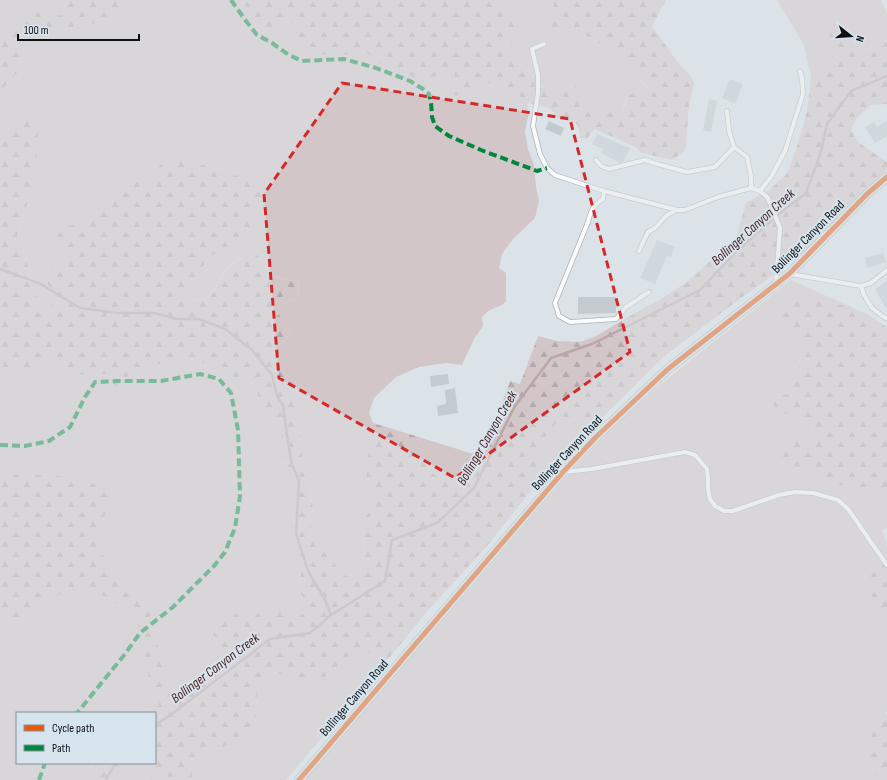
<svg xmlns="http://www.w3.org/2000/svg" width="887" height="780" font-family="'Sofia Sans Condensed',sans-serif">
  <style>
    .grass { fill: #d3c6c8 }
    .forest { fill: url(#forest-firs) }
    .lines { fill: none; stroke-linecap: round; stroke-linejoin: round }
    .stream { stroke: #bca6a7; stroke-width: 2.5 }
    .building { fill: #c3cbd1 }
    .lane-casing { stroke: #acb2b5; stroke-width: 5.5 }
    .street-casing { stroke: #acb2b5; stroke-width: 10 }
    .lane { stroke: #fafbfc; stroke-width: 4 }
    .street { stroke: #fafbfc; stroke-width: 8 }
    .quiet { stroke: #00873e; stroke-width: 4; stroke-dasharray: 8 4; stroke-linecap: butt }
    .cycleway-casing { stroke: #d6e4ee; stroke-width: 8 }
    .cycleway { stroke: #e8590c; stroke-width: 5 }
    .marked { fill: none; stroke: #d62828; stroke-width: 3; stroke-dasharray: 8 5; stroke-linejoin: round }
    .labels { text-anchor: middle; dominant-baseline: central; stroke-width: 4; stroke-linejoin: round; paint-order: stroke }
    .street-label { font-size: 13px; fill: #0c1114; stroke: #d6e4ee }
    .water-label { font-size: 14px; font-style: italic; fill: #4c1d1e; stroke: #d6e4ee }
  </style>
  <defs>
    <pattern id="forest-firs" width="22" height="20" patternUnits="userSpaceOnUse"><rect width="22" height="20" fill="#d3c6c8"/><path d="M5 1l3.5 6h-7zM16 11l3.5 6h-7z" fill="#b4a9ab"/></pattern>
  </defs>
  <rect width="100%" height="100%" fill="#dce3e8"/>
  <path class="grass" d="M0,0H66V2L61,16L22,15L0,38Z
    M134,0H243V1L248,11L254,16L262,33C271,29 284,19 293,24L294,32L298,39L307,44L318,55H356L363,52L367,53L384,67L422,80L452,71L455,72L452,92L475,81L486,83H495L506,87L516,93L528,103L529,112L525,131L528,149L534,165L536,187L539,201L535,218L513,239L502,254L499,268L506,273V301L502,305L488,311L482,317L483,326L474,339L462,365L446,363L419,367L396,377L374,398L369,413L375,428L372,445L368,457L366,480L376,493L375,503L365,518L363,536L364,556L357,572L347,577L339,570L330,555L315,546L311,531L313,507L309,488L304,473L296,400L297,383L273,365L274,351L284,341L291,333L287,325L276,311L285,303L299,296L298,281L284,279L272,276L265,265L243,257C239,259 234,262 230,265C212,284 220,300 188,301L196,277L208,258L240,238L249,229L258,209L263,200L256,183L237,176L209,165L191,164L179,156L158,167L150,179L129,184L111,192L114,200L88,220L63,228L55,239L66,258V267L51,266L45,271L52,301L50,309L34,294L26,258L16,239L36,175L26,113L9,128L0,129V91L18,72L26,36L38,28L68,30L82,24L112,23Z
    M504,0H554V4L560,33L571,30L585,35L615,52L649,89L640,91L628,95L621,113L597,107L586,100L576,86L564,85L555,89L544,88L536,80L529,71L518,64L508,53L507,44L513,41Z
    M777,0H881L887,14V39L881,49L866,51L855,44L848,34L829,36L832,53V67L811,77L804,45Z
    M791,280L849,306L811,300L801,337V358L792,394L772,395L800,410L813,428L809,440L780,462L809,470L835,485L877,488L887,498V528L882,530L887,546V558L876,570L863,571L877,612L887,617V712L885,713L872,769L879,780H305L561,483L611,429L661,384Z
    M45,360L54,361L80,375L106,374L131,386L140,370L166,362L216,364L233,379L254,384L261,406L282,427V459L292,471L299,500L297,517L292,528L297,549L303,559L301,574L298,589L308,600L306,613L295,616L286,609L275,608L257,614L229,613L213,633C214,639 218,646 217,651C217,671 203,683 190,695H180L169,691L148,607L138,600L98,549L105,514L114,500L53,475L0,474V364L6,369L27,373Z
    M570,419L584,423L599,421L545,473L539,455L545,438L557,422Z
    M419,437L483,457L471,472L460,482L450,484C424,470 423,466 419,437Z
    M85,590L97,592L117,604L137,621L152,695L160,704C154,708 148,710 142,710C132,711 128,709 119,713H17V763H98L84,777V780H0V619L20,618L61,594Z
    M358,648L386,662L286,780H193L191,762L202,749L222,748L256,720V704L260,682L272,671L285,676L332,671Z
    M126,763H142L152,775L144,780H117Z"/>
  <path class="forest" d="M66,0H134L112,23L82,24L68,30L38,28L26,36L18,72L0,91V38L22,15L46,10L61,16L66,2Z
    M243,0H504C510,9 520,27 515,39C513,42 510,43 507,44L508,53L518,64L529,71L536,80L543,88L555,89L564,85L576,86L586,100L597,107L621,113L625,105L628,95L649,88L614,52L585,35L571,30L560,33L550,26L548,23L554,4V0H666L652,26L676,60L691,76L694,83L689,106L686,144L684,151L673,160L641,153L636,147L594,129L587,139L580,138L578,125L571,121L560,119L549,108L528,103L516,93L506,87L495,83H486L475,81C469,93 468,96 455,95L452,93L455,73L452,71L422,80L384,67L367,53L363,52L356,55H318L307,44L298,39L294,32L293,24L289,22L282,24L274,35L262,33L254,16L248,11L243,1Z
    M835,29L848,34L855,44L866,51L881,49L887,39V104L871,105L857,118L851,130L858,142L887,162V170L862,194L800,256L737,301L662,358L599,421L584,423L570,419L557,422L545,438L539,455L545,473L487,546L425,614L386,662L358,648L332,671L319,681H303L285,676L272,671L260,682L256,704V720L238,738L222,748L202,749L191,762L193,780H144L152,775L142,763H155V713H119C128,709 132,711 142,710C148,710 154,708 160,704L152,695L137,621L117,604L97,592L85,590L61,594L20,618L0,619V474L53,475L105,486L115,500L105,514L98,549L138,600L148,607L169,691L180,695H190C203,683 217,671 217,651C218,646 214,639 213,633L229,613L257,614L275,608L286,609L295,616L306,613L308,600L302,596L298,589L301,574L303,559L297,549L292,537V528L297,517L299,500L292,471L282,459V427L261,406L254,384L233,379L216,364L166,362L140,370L132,386L117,388L106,374L80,375L54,361L45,360L27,373L6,369L0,364V129L9,128L26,113L38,122L36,175L16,239L26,258L34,294L50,309L52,301L45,271L51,266H65L66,258L55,239L63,228L88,220L114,200L111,191L129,184L150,179L158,167L168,157L179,156L191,164L209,165L237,176L256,183L263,189V200L258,209L249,229L240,238L208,258L196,277L188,301C220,302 213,281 231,265C239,258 247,256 257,255L272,276L284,279L298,281L299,296L285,303L276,311L287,325L291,333L284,341L274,351L273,365L297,383L296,400L304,473L309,488L313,507L311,531L315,546L330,555L339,570L347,577L357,572L364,556L363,536L365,518L375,503L376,493L366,480C367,473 366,465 368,457C370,446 377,435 373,423L419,437C423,466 424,470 450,484L461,482L471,472L483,457L510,381L520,384L538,336L557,341L580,342L596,336L626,318L661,299L687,282L736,238L746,203L769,190L786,175L796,150L807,111L811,77L832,67V53L829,36Z
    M811,300L849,306L869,315L887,327V498L877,488L835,485L809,470L780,462L782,438L809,440L813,428L800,410L776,416L772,395L792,394L801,358V337L781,329L783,303Z
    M887,558V617L877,612L863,571L876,570Z
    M885,713L887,715V780H879L872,769L869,748L874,722Z
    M98,763H126L117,780H84V777Z"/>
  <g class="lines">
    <path class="stream" d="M0,269L41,284L80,308L118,313H155L175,319H199L225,329L252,350L272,375L277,396L283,405L287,436L292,465L299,481L296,533L308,571L325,600L331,615
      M155,725L172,714L270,639L310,633L331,615L385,581L392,540L437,523L474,488L515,406L551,358L592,344L700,290L735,253L775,217L806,193L821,152L827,124L851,91L887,76
      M106,780L115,763"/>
  </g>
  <path class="building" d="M730,79L743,84L735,104L722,98Z
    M709,99L717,101L711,132L703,130Z
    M549,121L564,128L561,136L545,129Z
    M887,121V136L875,143L865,127L874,122L877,127Z
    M597,134L630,148L623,162L620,163L601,153L603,149L592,144Z
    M657,240L675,247L671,257L667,256L655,284L640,278Z
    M883,253L886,262L867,268L865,258Z
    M887,281V310L875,289Z
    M578,297H616V313L578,314Z
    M448,374L449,384L431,387L430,376Z
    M455,388L458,413L438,416L437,406L446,404L445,390Z"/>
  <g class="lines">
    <defs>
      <path id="lane" d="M544,44L532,49L538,75V93L533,126L540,154L547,168L555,175L588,186L604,191L603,199C593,206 591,210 588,222L555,303L559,316L570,322L616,319L626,307L649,292
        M727,111L729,131L734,147L747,157L751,176V188
        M596,160L601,166L609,169L645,160L657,164L687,172L715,167L734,147
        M604,191L677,210
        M760,191L771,177L785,151L803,94L802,78L800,72
        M639,251L648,232L655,228L667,215L677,210H685L718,197L751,188L760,191L768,198L780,228L776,283
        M790,274L861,286L871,283L887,270
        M861,286L864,295L872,308L885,318H887
        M564,472L592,469L685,452L695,455L707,469L708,479V489L710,499L715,506L724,511H733L779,495L795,492L813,493L838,500L848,509L887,565"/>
      <path id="street" d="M299,780L563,472L596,437L668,369L789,274L867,194L887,177"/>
    </defs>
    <use href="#lane" class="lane-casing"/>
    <use href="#street" class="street-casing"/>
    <use href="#lane" class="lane"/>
    <use href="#street" class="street"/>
    <path class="quiet" d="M231,0L246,21L257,35L272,43L289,55L302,61L344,59L376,68L410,81L423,89L429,94L431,102L432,117L435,126L449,136L481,150L537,171L547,168
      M0,445L25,446L49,441L70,427L85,397L95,382L118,381H161L200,374L219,379L231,393L238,430L240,496L235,528L225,552L214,566L173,607L140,633L125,654L77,713
      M39,780L45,763"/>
    <defs>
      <path id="cycleway" d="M299,780L563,472L596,437L668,369L789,274L867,194L887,177"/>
    </defs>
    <use href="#cycleway" class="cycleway-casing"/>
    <use href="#cycleway" class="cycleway"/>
  </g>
  <path d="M0 0H887V780H0ZM342,83L570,119L630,352L455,478L279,378L264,194Z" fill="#dce3e8" fill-opacity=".55" fill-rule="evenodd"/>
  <path class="marked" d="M342,83L570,119L630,352L455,478L279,378L264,194Z"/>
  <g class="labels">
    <g class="street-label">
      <text transform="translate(808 237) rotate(-45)">Bollinger Canyon Road</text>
      <text transform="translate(567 453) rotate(-47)">Bollinger Canyon Road</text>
      <text transform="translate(354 698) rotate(-49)">Bollinger Canyon Road</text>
    </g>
    <g class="water-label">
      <text transform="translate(753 227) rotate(-42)">Bollinger Canyon Creek</text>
      <text transform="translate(487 438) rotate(-60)">Bollinger Canyon Creek</text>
      <text transform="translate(215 668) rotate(-37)">Bollinger Canyon Creek</text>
    </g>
  </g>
  <rect x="16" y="712" width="140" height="52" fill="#d6e4ee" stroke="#859097"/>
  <rect x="24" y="725" width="20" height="6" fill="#e8590c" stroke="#859097"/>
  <text x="52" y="732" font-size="12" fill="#0c1114">Cycle path</text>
  <rect x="24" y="745" width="20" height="6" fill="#00873e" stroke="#859097"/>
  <text x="52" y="752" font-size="12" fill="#0c1114">Path</text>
  <g transform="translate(851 36) rotate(107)" stroke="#d6e4ee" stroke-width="3" paint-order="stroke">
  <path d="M0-3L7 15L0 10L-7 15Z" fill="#0c1114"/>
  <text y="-6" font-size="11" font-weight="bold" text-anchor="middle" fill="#0c1114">N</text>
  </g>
  <path d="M18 34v6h121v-6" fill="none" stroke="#0c1114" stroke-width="2"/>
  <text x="24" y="34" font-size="12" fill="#0c1114" stroke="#d6e4ee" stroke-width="3" paint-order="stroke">100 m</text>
</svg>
